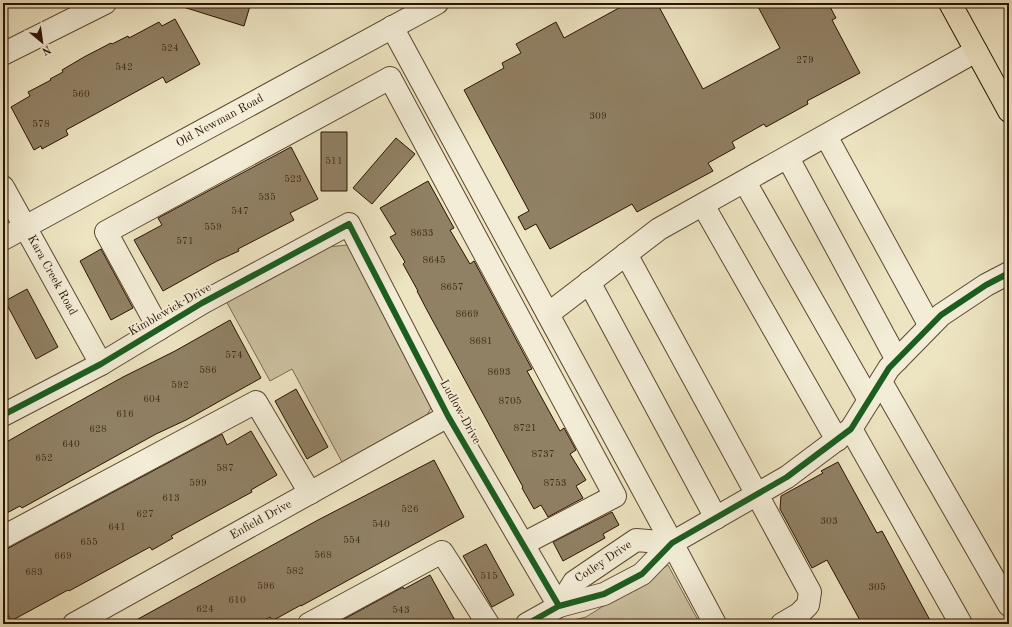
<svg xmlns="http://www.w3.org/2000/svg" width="1012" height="627" font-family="'Old Standard TT',serif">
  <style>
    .green { fill: #ccc0a0; stroke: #7c6a50 }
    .building { fill: #908064; stroke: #2b1300 }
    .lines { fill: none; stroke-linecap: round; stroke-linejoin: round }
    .minor-casing { stroke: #5c4730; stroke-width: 24 }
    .major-casing { stroke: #2b1300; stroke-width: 24 }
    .minor { stroke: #f3edd7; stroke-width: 22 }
    .major { stroke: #ede4c1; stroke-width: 22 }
    .cycleway-casing { stroke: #f3edd7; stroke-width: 8 }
    .cycleway { stroke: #1b5e20; stroke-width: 6 }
    .labels { text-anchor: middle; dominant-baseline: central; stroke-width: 4; stroke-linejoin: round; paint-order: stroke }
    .number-label { font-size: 10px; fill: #442e19 }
    .street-label { font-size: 12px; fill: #2b1300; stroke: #f3edd7 }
  </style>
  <rect width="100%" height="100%" fill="#ede4c1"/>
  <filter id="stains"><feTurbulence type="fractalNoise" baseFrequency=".005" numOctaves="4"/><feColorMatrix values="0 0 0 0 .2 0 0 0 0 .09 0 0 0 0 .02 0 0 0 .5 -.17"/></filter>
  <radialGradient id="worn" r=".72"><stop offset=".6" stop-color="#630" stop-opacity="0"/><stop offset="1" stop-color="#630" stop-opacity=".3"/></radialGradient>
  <path class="green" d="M348,245L431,408L426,417L343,464L292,369L270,381L226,301L326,247Z
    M668,565L700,624H557L586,617Z"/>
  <path class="building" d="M181,3H240L250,6L244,26L180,6Z
    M628,3H657L703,89L780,48L756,3H828L836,18L832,20L860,73L807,101L808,104L766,127L764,124L732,142L735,148L708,163L713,171L637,212L632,204L550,249L536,224L525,230L518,217L529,211L464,90L504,68L502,63L521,53L516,44L556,22L564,38Z
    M175,19L200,64L166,83L163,77L66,130L68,135L42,149L41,146L34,150L11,107L30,96L28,92L51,80L50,79L63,72L62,70L84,57L111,43L112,44L128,36L129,38L159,22L162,26Z
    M321,132H347V191H321Z
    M396,138L415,154L372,204L353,188Z
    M291,147L318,199L290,213L294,220L238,249L239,251L217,261L163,291L134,240L162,225L158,218Z
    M428,181L454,228L450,230L470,264L474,261L532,369L527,371L560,431L564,428L576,450L570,454L586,480L576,486L583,498L548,517L541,505L534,509L522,488L523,487L428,312L417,291H418L403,264L405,262L390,237L396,234L380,208Z
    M101,249L133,308L111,320L80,261Z
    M27,289L58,347L36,359L5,301Z
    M230,320L261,378L186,420L156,434L22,508L20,506L3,515V444L38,424L123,377L175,351Z
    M296,389L328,447L307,459L275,401Z
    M251,431L277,475L251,490L252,492L171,536L173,538L152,550L150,547L69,591L68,590L11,621L3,606V551L222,434L227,445Z
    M434,460L464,517L301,606V605L272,621L270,617L258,624H129L318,520Z
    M838,462L877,533L882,531L932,624H862L827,560L812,568L780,509L781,496L823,473L821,471Z
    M612,512L619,525L603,534L605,538L563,561L553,542Z
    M486,544L514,595L492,607L463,556Z
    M430,575L457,624H335L403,587L404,589Z"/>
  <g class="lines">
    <defs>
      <g id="minor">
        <path d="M392,27L672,543L715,624"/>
        <path d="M3,54L105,3"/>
        <path d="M826,136L930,326"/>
        <path d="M788,158L897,360"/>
        <path d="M745,182L869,400"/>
        <path id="s1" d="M3,187L101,364"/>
        <path d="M703,205L837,440"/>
        <path id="s2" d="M3,239L437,3"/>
        <path d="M626,254L810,592L808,605L799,614L782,624"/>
        <path d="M589,282L716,518"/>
        <path d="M548,314L659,229L976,51"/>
        <path d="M159,329L106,232L390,78L615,496L523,544"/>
        <path d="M881,382L1009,605"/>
        <path d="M3,415L101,364L202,303L349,224L448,416L559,606"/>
        <path d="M851,429L961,624"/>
        <path d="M3,537L256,402L310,493"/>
        <path id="s3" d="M559,606L574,582L636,540L672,543"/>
        <path id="s4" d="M74,624L448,416"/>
        <path d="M309,624L442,552L488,624"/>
        <path d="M527,624L559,606L604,594L642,574L672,543L787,477L851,429L889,368L941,315L986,285L1009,273"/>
      </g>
      <path id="major" d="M950,3L1009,111"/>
    </defs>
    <use href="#minor" class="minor-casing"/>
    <use href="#major" class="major-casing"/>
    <use href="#minor" class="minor"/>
    <use href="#major" class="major"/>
    <defs>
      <path id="cycleway" d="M3,415L101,364L202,303L349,224L448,416L559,606
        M527,624L559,606L604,594L642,574L672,543L787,477L851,429L889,368L941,315L986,285L1009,273"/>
    </defs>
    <use href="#cycleway" class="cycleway-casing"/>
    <use href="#cycleway" class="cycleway"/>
  </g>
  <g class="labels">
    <g class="number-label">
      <text x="170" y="48">524</text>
      <text x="805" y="60">279</text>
      <text x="124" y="67">542</text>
      <text x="81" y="94">560</text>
      <text x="598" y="116">309</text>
      <text x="41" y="124">578</text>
      <text x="334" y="161">511</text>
      <text x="293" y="179">523</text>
      <text x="267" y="197">535</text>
      <text x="240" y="211">547</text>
      <text x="213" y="227">559</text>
      <text x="422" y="233">8633</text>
      <text x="185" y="241">571</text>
      <text x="434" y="260">8645</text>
      <text x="452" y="287">8657</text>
      <text x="467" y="314">8669</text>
      <text x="481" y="341">8681</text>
      <text x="234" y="355">574</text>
      <text x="208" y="370">586</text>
      <text x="499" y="372">8693</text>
      <text x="180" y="385">592</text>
      <text x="152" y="399">604</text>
      <text x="510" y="401">8705</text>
      <text x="125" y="414">616</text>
      <text x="525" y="428">8721</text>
      <text x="98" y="429">628</text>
      <text x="71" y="444">640</text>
      <text x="543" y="454">8737</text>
      <text x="44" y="458">652</text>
      <text x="225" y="468">587</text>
      <text x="198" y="483">599</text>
      <text x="555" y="483">8753</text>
      <text x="171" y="498">613</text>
      <text x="410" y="509">526</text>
      <text x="145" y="514">627</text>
      <text x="829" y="521">303</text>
      <text x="381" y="524">540</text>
      <text x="117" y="527">641</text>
      <text x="352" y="540">554</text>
      <text x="89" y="542">655</text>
      <text x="323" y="555">568</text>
      <text x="63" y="556">669</text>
      <text x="295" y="571">582</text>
      <text x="34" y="572">683</text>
      <text x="489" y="576">515</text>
      <text x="266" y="586">596</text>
      <text x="877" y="587">305</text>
      <text x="237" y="600">610</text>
      <text x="205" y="609">624</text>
      <text x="401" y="610">543</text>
    </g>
    <g class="street-label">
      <text stroke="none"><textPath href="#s2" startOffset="247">Old Newman Road</textPath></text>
      <text stroke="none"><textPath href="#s1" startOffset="101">Kara Creek Road</textPath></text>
      <text transform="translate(170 310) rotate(-30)">Kimblewick Drive</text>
      <text transform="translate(460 412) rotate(61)">Ludlow Drive</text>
      <text stroke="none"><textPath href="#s4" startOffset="214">Enfield Drive</textPath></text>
      <text stroke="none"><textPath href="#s3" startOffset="64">Cotley Drive</textPath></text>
    </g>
  </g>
  <rect width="1012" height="627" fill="none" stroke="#ede4c1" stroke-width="16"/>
  <rect x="4" y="4" width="1004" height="619" fill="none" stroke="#2b1300" stroke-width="2"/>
  <rect x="8" y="8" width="996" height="611" fill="none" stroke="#2b1300"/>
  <g transform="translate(42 42) rotate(151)" stroke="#f3edd7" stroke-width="3" paint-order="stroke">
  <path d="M0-3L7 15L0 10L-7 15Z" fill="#2b1300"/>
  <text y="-6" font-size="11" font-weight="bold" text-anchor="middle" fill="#2b1300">N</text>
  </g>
  <rect width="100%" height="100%" filter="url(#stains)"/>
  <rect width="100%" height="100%" fill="url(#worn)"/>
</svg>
